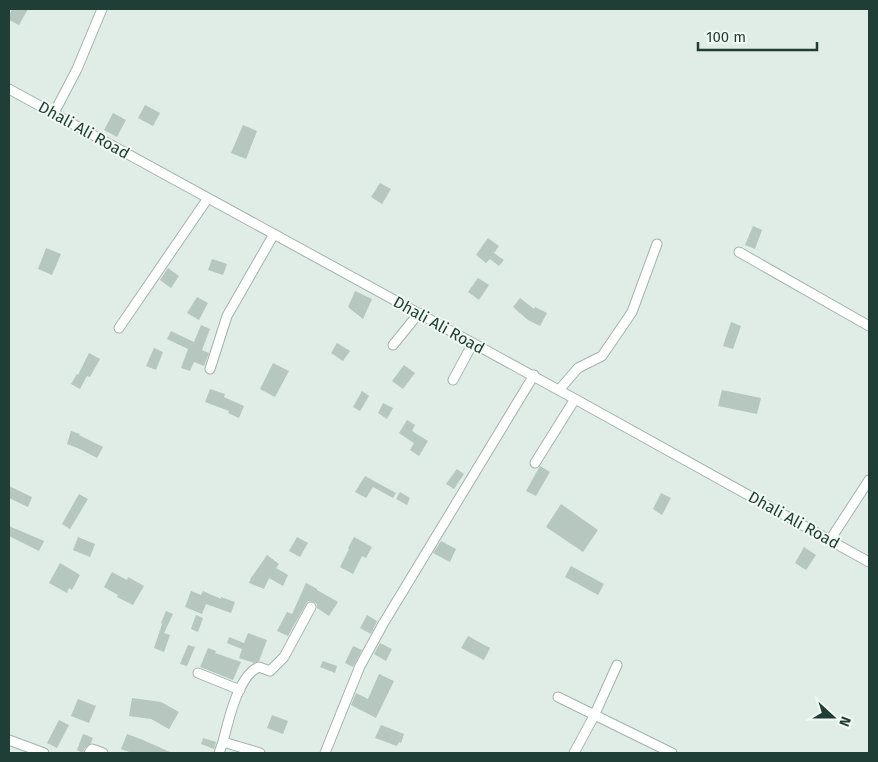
<svg xmlns="http://www.w3.org/2000/svg" width="878" height="762" font-family="'Fira Sans',sans-serif">
  <style>
    .building { fill: #b5c7bf }
    .lines { fill: none; stroke-linecap: round; stroke-linejoin: round }
    .minor-casing { stroke: #a2b4ad; stroke-width: 11 }
    .minor { stroke: #fff; stroke-width: 9 }
    .labels { text-anchor: middle; dominant-baseline: central; stroke-width: 4; stroke-linejoin: round; paint-order: stroke }
    .street-label { font-size: 16px; fill: #1f3e35; stroke: #f1f9f4 }
  </style>
  <rect width="100%" height="100%" fill="#e0ece6"/>
  <path class="building" d="M12,9H28L19,25L9,20V15Z
    M145,105L160,113L153,126L138,118Z
    M113,113L126,120L117,137L104,130Z
    M243,125L257,131L246,159L231,153Z
    M380,183L391,189L382,204L371,197Z
    M753,226L762,230L755,249L745,245Z
    M488,238L499,246L494,253L504,260L499,266L490,259L486,263L476,255Z
    M46,248L61,254L52,275L38,269Z
    M212,259L227,264L223,275L208,270Z
    M168,268L179,276L171,288L160,280Z
    M478,278L489,285L479,300L468,292Z
    M355,291L372,299L363,319L348,307Z
    M197,297L208,303L199,320L187,313Z
    M520,298L534,309L535,307L547,313L540,326L528,320L513,307Z
    M731,322L741,326L733,349L723,346Z
    M201,325L210,329L202,350L209,353L204,366L194,362L190,371L181,368L188,349L167,339L171,331L194,342Z
    M337,343L350,351L343,361L331,353Z
    M154,348L163,352L156,370L146,366Z
    M89,353L100,359L90,377L87,376L80,389L71,384L77,374L78,375Z
    M273,363L289,371L275,397L260,389Z
    M404,365L415,373L403,389L392,381Z
    M210,389L225,394L224,397L244,406L239,418L228,413L229,411L205,402Z
    M722,390L761,398L757,414L718,406Z
    M362,391L369,396L360,411L353,407Z
    M383,403L393,408L387,419L378,413Z
    M407,420L415,425L412,431L428,441L419,456L410,450L414,443L399,433Z
    M71,431L80,434L79,435L103,447L97,458L80,449L67,444Z
    M540,466L550,472L536,496L526,491Z
    M457,469L464,474L454,489L446,484Z
    M365,476L396,493L393,498L373,487L366,498L355,492Z
    M9,486L32,497L28,507L9,498Z
    M400,492L410,498L407,505L396,499Z
    M661,493L671,498L662,515L653,509Z
    M79,494L88,499L70,529L62,524Z
    M561,504L598,530L583,552L546,527Z
    M9,526L44,541L39,551L9,536Z
    M78,537L95,544L90,557L73,550Z
    M297,537L308,543L300,557L289,551Z
    M354,537L372,547L366,558L362,556L353,574L340,567L349,549L348,548Z
    M441,541L456,549L450,562L433,553Z
    M804,547L816,555L806,570L795,563Z
    M267,555L279,564L276,568L288,575L283,586L269,578L264,589L249,583L251,578Z
    M60,563L80,575L72,590L69,588L67,593L49,583Z
    M571,566L604,584L598,595L565,577Z
    M112,572L127,580L128,577L144,586L133,605L117,597L118,595L104,587Z
    M306,583L317,589V590L338,602L329,616L317,608V604L314,602L308,601L306,604L288,636L277,631L287,612L292,614Z
    M191,591L201,595L203,591L221,599V597L235,602L231,613L206,604L202,614L185,607Z
    M166,611L173,614L164,633L170,635L164,652L154,648L162,624L161,623Z
    M196,615L203,618L198,632L191,629Z
    M367,615L377,621L371,634L360,628Z
    M248,633L267,640L259,661L254,663L239,658L242,649L227,643L229,637L244,643Z
    M468,636L490,648L484,660L461,648Z
    M380,643L392,649L386,661L374,654Z
    M188,645L195,647L187,666L180,664Z
    M353,646L362,650L353,667L345,663Z
    M208,648L216,651L215,653L241,662L233,680L200,667Z
    M323,661L337,666L335,673L320,667Z
    M379,674L394,681L376,718L351,705L356,693L368,699Z
    M132,698L161,702L179,712L169,729L151,719L129,716Z
    M78,699L96,706L89,723L71,716Z
    M272,715L288,721L283,734L267,728Z
    M59,720L69,725L57,748L47,743Z
    M381,725L404,734L401,743L399,742L397,746L375,738Z
    M83,734L93,738L91,743L84,749L83,753L77,750Z
    M127,734L143,740L172,753H132L121,749Z
    M203,738L216,742L214,749L201,744Z"/>
  <g class="lines">
    <defs>
      <path id="minor" d="M9,89L575,399L869,562
        M54,113L77,69L102,9
        M739,252L869,326
        M119,328L208,198
        M393,345L419,313
        M210,369L227,316L274,234
        M453,380L473,343
        M559,390L578,368L602,356L632,312L657,244
        M535,463L575,399
        M830,540L869,480
        M198,673L240,690
        M558,697L672,753
        M9,740L44,753
        M223,742C228,722 238,675 259,667L270,671L284,657L311,607
        M89,753L92,749L103,753
        M219,753L223,742L260,753
        M325,753L360,666L383,624L534,375
        M574,753L594,716L617,665"/>
    </defs>
    <use href="#minor" class="minor-casing"/>
    <use href="#minor" class="minor"/>
  </g>
  <g class="labels">
    <g class="street-label">
      <text transform="translate(84 130) rotate(29)">Dhali Ali Road</text>
      <text transform="translate(439 325) rotate(29)">Dhali Ali Road</text>
      <text transform="translate(794 520) rotate(29)">Dhali Ali Road</text>
    </g>
  </g>
  <rect width="878" height="762" fill="none" stroke="#1f3e35" stroke-width="20"/>
  <g transform="translate(833 717) rotate(111)" stroke="#f1f9f4" stroke-width="4" paint-order="stroke">
  <path d="M0-4L9 19L0 12L-9 19Z" fill="#1f3e35"/>
  <text y="-8" font-size="14" font-weight="bold" text-anchor="middle" fill="#1f3e35">N</text>
  </g>
  <path d="M698 42v8h119v-8" fill="none" stroke="#1f3e35" stroke-width="2.5"/>
  <text x="706" y="42" font-size="15" fill="#1f3e35" stroke="#f1f9f4" stroke-width="4" paint-order="stroke">100 m</text>
</svg>
